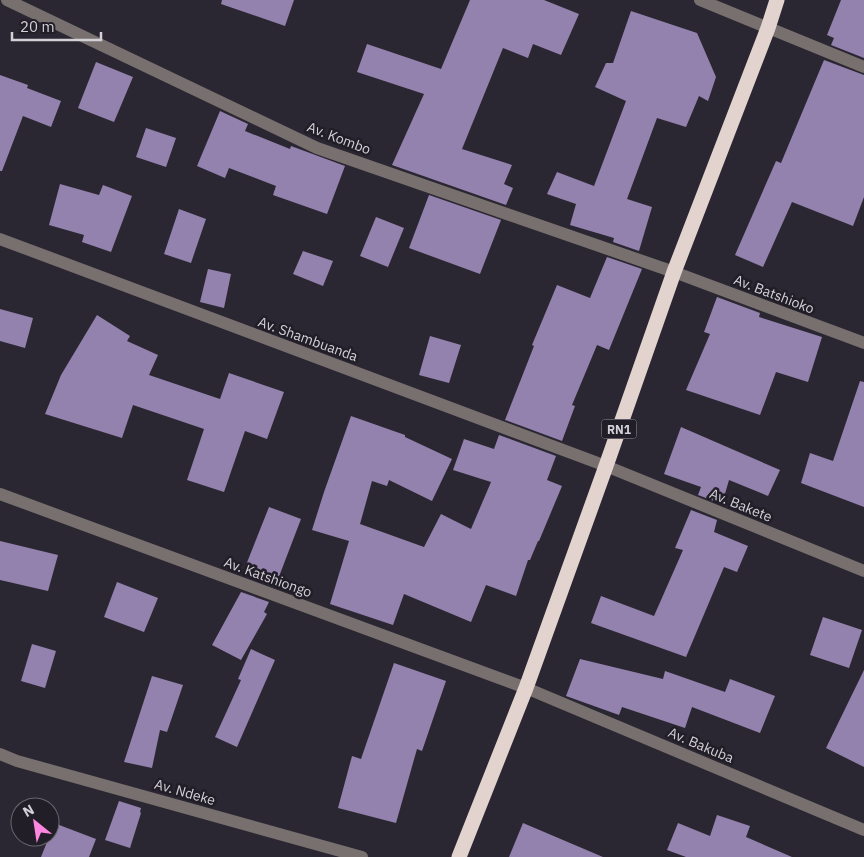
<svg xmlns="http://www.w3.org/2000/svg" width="864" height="857" font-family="'IBM Plex Sans',sans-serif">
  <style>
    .building { fill: #9382ae }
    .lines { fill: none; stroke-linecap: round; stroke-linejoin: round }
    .minor { stroke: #77706e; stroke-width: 12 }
    .highway { stroke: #e3d3ce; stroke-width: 15 }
    .labels { text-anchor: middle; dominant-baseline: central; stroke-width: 5; stroke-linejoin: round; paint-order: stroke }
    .shield { fill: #221e28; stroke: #9e9ba2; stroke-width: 1 }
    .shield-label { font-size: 12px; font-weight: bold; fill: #d3d0d7 }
    .street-label { font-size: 14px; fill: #d3d0d7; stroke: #221e28 }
  </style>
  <rect width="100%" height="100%" fill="#2b2732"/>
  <path class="building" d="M222,0H294L285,26L221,4Z
    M470,0H544L579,14L561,55L533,44L528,58L503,48L462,149L512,165L504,184L513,188L506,205L392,165L424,94L357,72L367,44L441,69Z
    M841,0H864V58L831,45L834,38L827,35Z
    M631,11L697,33L716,77L708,101L699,96L686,127L657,118L627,199L652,207L639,251L613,242L614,238L570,225L576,204L547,194L557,172L594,186L626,101L595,87L606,63H613Z
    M824,60L864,75V197L853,226L792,202L763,267L735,255L776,161L781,163Z
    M96,62L133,77L114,122L78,108Z
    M0,75L28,85L27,88L61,101L51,127L23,116L2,171H0Z
    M220,111L248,124L245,131L290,149L291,146L345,166L327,214L273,195L276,186L229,168L225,178L197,166Z
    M146,128L176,138L166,167L136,157Z
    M60,184L99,195L103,185L132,196L111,252L82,242L84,235L49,225Z
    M429,195L501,220L480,274L409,248Z
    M179,209L206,219L191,263L164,254Z
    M376,217L404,228L388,267L360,256Z
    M303,251L333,261L323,286L293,274Z
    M607,257L642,269L609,350L597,345L572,405L575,406L562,441L505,420L534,346L532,345L557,285L590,298Z
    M208,269L231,274L224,308L200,302Z
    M717,297L760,313L759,317L822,337L808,382L776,372L760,415L686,390L710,334L704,332Z
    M0,309L33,318L25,348L0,341Z
    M97,315L130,336L127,341L158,355L149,375L220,399L229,373L284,392L267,439L245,431L224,492L187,480L204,429L133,405L122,438L45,414L61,375Z
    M430,336L461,345L449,383L419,375Z
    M860,381L864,382V507L801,483L810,453L833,461Z
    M351,416L405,435V437L452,459L432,501L389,480L387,486L372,481L360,524L424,547L441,514L471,529L491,482L453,470L464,439L494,449L499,435L556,456L547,480L562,486L539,541H538L530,560H528L516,596L486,585L471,622L404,594L393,625L330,604L349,541L312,530L324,492Z
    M681,427L780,470L768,496L729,480L722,504L698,495L701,487L664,474Z
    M269,507L301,519L275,587L249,577L254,568L246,565Z
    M691,510L717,520L714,532L748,546L737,572L724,567L686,657L591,623L601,596L654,616L683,550L675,548Z
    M0,541L58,555L48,591L0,580Z
    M117,582L158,598L144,632L104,617Z
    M241,592L269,602L264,612L267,614L241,660L212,645Z
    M823,617L862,630L849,668L810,655Z
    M32,644L56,651L45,688L21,681Z
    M251,649L275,660L237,747L215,737L241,680L238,679Z
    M580,659L663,679L665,671L725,692L730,679L775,696L760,733L692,707L685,728L622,707L619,715L566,696Z
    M394,663L446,681L422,751L417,749L396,823L338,808L352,756L361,759Z
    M864,670V767L826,748Z
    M152,676L183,685L167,732L160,730L152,768L124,762Z
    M119,801L141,808L140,812L141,813L130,848L105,840Z
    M717,815L750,826L746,837L792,857H686L667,850L678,823L710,836Z
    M54,823L96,839L89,857H41L49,837H50V833Z
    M523,823L603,857H509Z"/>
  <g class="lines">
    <path class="minor" d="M7,0L317,148L674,272L864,343
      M700,0L864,67
      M0,239L606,466L864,571
      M0,494L526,688L864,830
      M0,754L17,761L362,857"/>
    <path class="highway" d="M459,857L526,688L606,466L674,272L768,28L777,0"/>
  </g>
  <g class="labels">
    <rect class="shield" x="601.5" y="419.5" width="35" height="19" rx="4"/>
    <g class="shield-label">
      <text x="619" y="429">RN1</text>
    </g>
    <g class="street-label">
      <text transform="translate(339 138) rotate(21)">Av. Kombo</text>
      <text transform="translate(774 294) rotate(21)">Av. Batshioko</text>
      <text transform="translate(308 339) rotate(20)">Av. Shambuanda</text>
      <text transform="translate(741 505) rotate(22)">Av. Bakete</text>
      <text transform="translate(268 577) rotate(20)">Av. Katshiongo</text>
      <text transform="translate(701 745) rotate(23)">Av. Bakuba</text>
      <text transform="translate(185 792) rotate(16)">Av. Ndeke</text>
    </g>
  </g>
  <g transform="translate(35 822) rotate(330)"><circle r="24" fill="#221e28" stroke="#69656e"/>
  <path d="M0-4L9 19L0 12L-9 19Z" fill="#fd86e1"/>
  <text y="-8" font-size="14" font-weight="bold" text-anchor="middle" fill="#d3d0d7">N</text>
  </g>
  <path d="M12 32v8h89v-8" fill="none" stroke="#d3d0d7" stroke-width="2.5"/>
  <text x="20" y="32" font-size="15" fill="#d3d0d7" stroke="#221e28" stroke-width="4" paint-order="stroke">20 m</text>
</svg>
